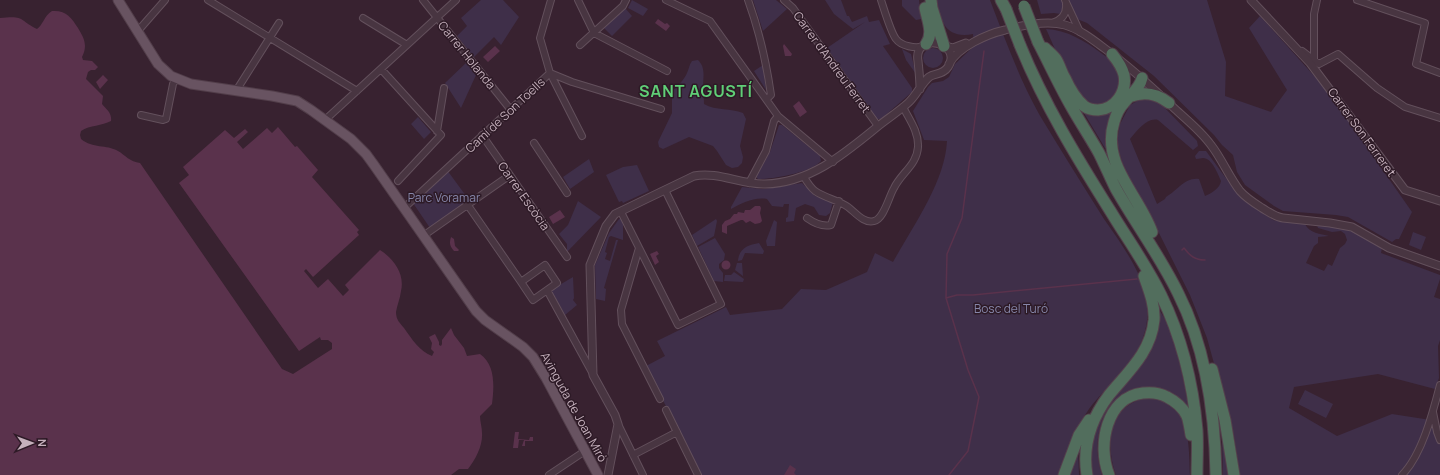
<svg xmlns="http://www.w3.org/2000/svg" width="1440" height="475" font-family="Manrope,sans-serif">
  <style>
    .green { fill: #3f2f49 }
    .water { fill: #5a324c }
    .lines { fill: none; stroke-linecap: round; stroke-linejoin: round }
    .stream { stroke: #5a324c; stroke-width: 1.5 }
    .minor-casing { stroke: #63505c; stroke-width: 8 }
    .tertiary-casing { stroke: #63505c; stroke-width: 9 }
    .primary-casing { stroke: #523e4a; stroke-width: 11 }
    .motorway-casing { stroke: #53404c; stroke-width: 13 }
    .minor { stroke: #483541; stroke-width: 6 }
    .tertiary { stroke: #483541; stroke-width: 7 }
    .primary { stroke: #685361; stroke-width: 9 }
    .motorway { stroke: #526e5d; stroke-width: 11 }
    .motorway-bridge-casing { stroke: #53404c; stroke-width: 13; stroke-linecap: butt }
    .motorway-bridge { stroke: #526e5d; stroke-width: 11 }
    .labels { text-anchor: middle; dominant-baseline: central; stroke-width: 3; stroke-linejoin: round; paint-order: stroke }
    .street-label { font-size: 12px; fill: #c5b0bc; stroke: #2d1a26 }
    .park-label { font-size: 12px; fill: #8686a9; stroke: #2d1a26 }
    .district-label { font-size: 16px; font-weight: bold; letter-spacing: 1px; fill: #60cf77; stroke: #2d1a26 }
  </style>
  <rect width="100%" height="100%" fill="#382230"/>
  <path class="green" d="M481,0H503L519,17L501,45L494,37L474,57L457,36L467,26L461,18Z
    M632,0L648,9L643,16L628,8Z
    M753,0H776L787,9L763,31Z
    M825,0H841L847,16H849L852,22L867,16L869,22L879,20L890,44L883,46L912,88V92L881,119H877L827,48L865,22L853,29L834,14Z
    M902,0H919L921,19L916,20L902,6Z
    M935,0H990C1005,39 1019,78 1039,114C1060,149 1082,184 1104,219C1118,239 1140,269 1145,293C1149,305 1148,319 1145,331C1137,363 1108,384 1089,409C1075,428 1068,453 1060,475H700L646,366L665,356L657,341L726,307L730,315L782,309L801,289L826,290L867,272L875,253L893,262C913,226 945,182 947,141L924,140L913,111L928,87L932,83L943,81L949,77L955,64L974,46L973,34C946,39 941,22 935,0Z
    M1037,0H1207L1226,62L1225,96L1271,112L1287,90L1249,28L1260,16L1326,89L1412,212L1399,239H1396L1392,242L1348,217L1336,215L1283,211L1274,206L1245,185L1237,172L1233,155L1222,145L1214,135L1154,76L1087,23L1067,15L1054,13L1041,14Z
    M625,8L632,16L612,36L604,28Z
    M1046,29C1067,30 1085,41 1101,53C1106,57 1112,60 1115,65C1117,69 1120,76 1120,80C1122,99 1099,112 1085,99C1068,84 1056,50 1046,29Z
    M923 58a10 10 0 1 1 20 0a10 10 0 1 1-20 0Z
    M902,49L911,54L916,74L906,60Z
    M698,60C706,68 703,77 703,88C703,93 704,98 704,104C716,111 731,108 743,113L746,119L740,146L743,157L742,163L738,167L732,168L726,165L717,151L713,146L689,137L663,149L659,147L658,142L672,113V92C677,85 684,81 687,73C689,69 689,65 692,61Z
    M467,62L476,75L461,108L445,83Z
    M763,65L766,90L754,71Z
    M1148,98L1161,104L1197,141L1198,146L1193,150L1158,120C1147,117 1137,131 1130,139L1157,204L1165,199L1166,197C1177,191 1185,177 1199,179L1205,196C1212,193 1220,188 1221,181C1218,174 1212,158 1203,158C1201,158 1199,159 1196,159L1195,156L1199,151H1206L1239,196L1248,203L1273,220L1283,222L1305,224C1309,233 1321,234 1329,236L1318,237V243L1314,246L1306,263L1324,271L1328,264L1332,266L1340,248L1345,244L1347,240L1345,234L1341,231L1332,232L1318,228L1317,225L1338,228L1351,231L1382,248L1381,253L1440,275V279L1434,297L1440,299V340L1438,346L1439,378L1435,389L1378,374L1294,387L1289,408L1337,436L1392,414L1437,421L1440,426V475H1240L1234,436L1207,338L1190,295L1151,217L1136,192L1122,162L1117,142L1120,124L1130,105L1141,99Z
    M1114,108L1107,148H1105L1084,113V111Z
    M418,117L431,132L424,139L411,124Z
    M779,125H782L820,156L821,161C810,173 774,179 758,179L756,177L770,152Z
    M589,159L594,172L570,189L563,177Z
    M637,165L649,191L623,203L622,201L619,202L606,175L623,167Z
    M447,170L469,200L430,228L413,203Z
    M802,183L815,196L833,202L830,213L826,216L819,215L814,207L805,204L796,208L794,221L786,222V218L788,217L789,204H784L783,207L772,206L767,199C753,197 743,203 731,209V207L742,187L763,189Z
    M578,201L601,217L567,252V244L559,234L568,225Z
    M619,219H621L623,225V240L611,236L609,237L605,252L607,253L605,259L610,261L616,240H618L604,288L606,289L605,301L596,299L595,265L609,233Z
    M716,219L717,221L714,236L697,246L692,235Z
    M774,220L777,222L775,246H767L766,241Z
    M1413,232L1426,237L1421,250L1409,245Z
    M715,238L725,254L724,260L719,264V268L723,273V282L714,281L698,247Z
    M759,243L764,251L763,254L745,253L742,260L738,261C739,248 748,245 759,243Z
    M737,263H742L743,276L735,270Z
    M734,272L744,279L743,282L724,281L725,275H731Z
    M573,277L574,298L573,300L577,305L565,315L551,290Z
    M1159,310C1174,327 1186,388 1189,412L1178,401L1127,393C1098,408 1092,446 1102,475H1091L1090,454L1096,425L1108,404L1118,391Z
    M1305,390L1333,404L1326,418L1298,404Z
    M1145,398C1190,397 1189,441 1190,475H1116C1105,445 1108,407 1145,398Z
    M1224,438L1230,475H1223L1222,439Z
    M1078,450L1079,475H1067Z"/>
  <path class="water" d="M52,11C66,10 71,17 78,28C84,38 88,45 82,57L83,60L92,61L98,67L95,70H91L88,72L86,79L103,96L102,104C107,110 112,113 111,121C102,126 90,125 81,131L80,135L81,139C93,149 106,144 118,151C125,155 130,162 140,163L282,369L293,374L332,349V343L328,340H321L320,337L299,351L179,183L189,175L183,167L225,130L234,138L245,129L248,132L237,142L243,149L267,128L272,133L278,127L295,147L297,146L318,170L312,177L359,230L357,232L359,235L313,277L306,269L304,271L318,288L328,279L343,296L349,290L345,285L380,250C394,259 405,274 401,291C400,299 397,305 396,312C396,320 400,323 404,328C412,339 419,351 432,356L434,352L431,349L432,343L429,337L435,334L439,342V345L441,346L442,344V340L451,328L454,335L464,348L467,356L480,354C496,365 494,388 492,404L480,416C480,422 482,427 482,433C483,445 476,459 468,469H459L451,475H0V18C25,15 19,20 37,29C43,25 44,16 52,11Z
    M658,19L665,24L667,23L670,26L666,31L655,23Z
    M784,44L792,54L791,56H785L783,46Z
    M495,46L500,51L488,62L483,57Z
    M103,75L108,80L100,89L96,82Z
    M799,101L807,112L800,117L793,106Z
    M755,206H760L761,208L760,213L762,221L760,223L755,224L750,221L746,223L743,220H741L727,226V234L722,232V225L725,221L730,219L734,214H737L738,212L744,213L745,210H750Z
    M560,210L565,217L553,224L549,217Z
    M451,237L454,239L455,246L459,250L458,251H454C450,246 449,244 451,237Z
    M657,251L659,254L656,256L659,262L655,265L650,254Z
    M721.5 265a4.5 4.5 0 1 1 9 0a4.5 4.5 0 1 1-9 0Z
    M515,432H519L518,439L529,440L530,437H533V441H525V446H522L524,440H519L518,448H513Z
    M790,465L796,469L794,473L796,475H784Z"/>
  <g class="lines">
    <path class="stream" d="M1182,250L1184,248C1190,256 1195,260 1205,260
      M946,298L957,295H973L1137,279
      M949,475L968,451L979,397L968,370L946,298L947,254L962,218L984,51"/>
    <defs>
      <path id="minor" d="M208,0L357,91
        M423,0L510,109
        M578,0L594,33L667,71
        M666,0L710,21L778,116L833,162
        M748,0C760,33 766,60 771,95L767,99
        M784,0L793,8L878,126
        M881,0C884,9 891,33 896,39C901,46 916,49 923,46
        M1065,0L1080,32
        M1357,0L1425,23L1416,64L1440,73
        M363,18L407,45
        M1052,23C1062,20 1067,14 1066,4
        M137,32L165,0
        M580,45L623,6L626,0
        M1302,51L1319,64L1338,54L1377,88L1405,107L1440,118
        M1314,61V14L1317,0
        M381,69L441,135L398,181
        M550,73L572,82L661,109
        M550,73L582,136
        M236,91L279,23
        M141,115L163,120L166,119L173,84L176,79
        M325,120L456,0
        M437,131L444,88
        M482,135L567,257
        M534,143L567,193
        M804,177C807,182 810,187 815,191C825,198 838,200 848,207C855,212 864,224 874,221C884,219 889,196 894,188C901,173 917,165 918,147C919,132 909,119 903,107
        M749,183L766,151L774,121L778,116
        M467,204L521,282
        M404,208L550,73L540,38L551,0
        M621,212L678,325L721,304L665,190
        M807,218C814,223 822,227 831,225L839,201
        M423,236L510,175
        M639,248L621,310L622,324L660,399
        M545,265L557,283L533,300L521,282Z
        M547,290L593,374
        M666,410L698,475
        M1433,412L1437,432L1440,440
        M618,424L643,475
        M633,455L677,432
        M549,475L585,451
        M1402,475C1422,455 1433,412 1440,385"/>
      <path id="tertiary" d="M1251,0L1310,63L1405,190L1440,201
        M944,46L953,48L966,43
        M949,64C958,47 987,34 1005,30C1023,25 1046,20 1065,25C1079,29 1092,39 1104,48C1129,66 1152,87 1175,109C1187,120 1201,131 1211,145C1222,159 1229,177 1240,191C1246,198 1254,203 1262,208C1269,212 1275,217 1283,218L1330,223L1352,227L1389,248L1440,266
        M608,475L618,424L615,415L593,375L590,265L606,226L615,214L694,176C718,171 741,185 765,184C810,183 844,154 877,127C887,119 898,112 908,103C916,96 921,84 929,77C935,73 943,75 948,67C964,42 913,31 918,61C919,71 920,79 920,89"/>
      <path id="primary" d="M118,0L158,64L171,76L191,84L272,96L297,101L311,110L351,139L366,154L374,165L476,311L485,320L523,347L533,357L546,378L598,475"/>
      <path id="motorway" d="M931,0L932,8L944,46
        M1001,0L1006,9
        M925,8C927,19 934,34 926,44
        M1038,42C1049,63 1059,85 1071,106C1080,122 1090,137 1099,153C1105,165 1110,177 1116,189C1136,224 1160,256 1178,293C1206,348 1215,414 1216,475
        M1020,45C1044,104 1077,158 1111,212C1128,240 1147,266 1161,295C1181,336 1193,384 1197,430C1198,445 1197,460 1197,475
        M1045,48C1048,51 1053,55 1056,59C1060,65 1061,72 1065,78C1069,87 1076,99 1084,106C1088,109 1094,110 1098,110C1116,109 1127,91 1124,75C1122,67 1117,60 1112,54
        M1142,78C1140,88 1130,95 1124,103C1119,108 1116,115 1114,122C1101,164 1139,195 1152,232
        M1129,97C1144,91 1156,93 1169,103
        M1212,369L1225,420L1234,475
        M1064,475L1079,435L1089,420
        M1087,475C1082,445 1091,419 1109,395C1128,372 1151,352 1154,320C1155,305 1149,290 1144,276
        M1109,475C1097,446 1106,397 1143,393C1152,392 1160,393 1167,397C1175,401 1183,408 1187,416C1189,422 1190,429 1191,435"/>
    </defs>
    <use href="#minor" class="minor-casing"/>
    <use href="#tertiary" class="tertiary-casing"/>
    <use href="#primary" class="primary-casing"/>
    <use href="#motorway" class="motorway-casing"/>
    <use href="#minor" class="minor"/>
    <use href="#tertiary" class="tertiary"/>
    <use href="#primary" class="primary"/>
    <use href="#motorway" class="motorway"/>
    <defs>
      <path id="motorway-bridge" d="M1024,6L1038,42
        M1006,9L1020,45"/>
    </defs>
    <use href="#motorway-bridge" class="motorway-bridge-casing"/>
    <use href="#motorway-bridge" class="motorway-bridge"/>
  </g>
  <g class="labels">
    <g class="street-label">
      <text transform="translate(467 55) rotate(51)">Carrer Holanda</text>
      <text transform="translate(832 62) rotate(54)">Carrer d'Andreu Ferret</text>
      <text transform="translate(505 115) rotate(-43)">Camí de Son Toells</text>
      <text transform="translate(1362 132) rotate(54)">Carrer Son Ferreret</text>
      <text transform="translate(524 196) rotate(55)">Carrer Escòcia</text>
      <text transform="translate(574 407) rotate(61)">Avinguda de Joan Miró</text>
    </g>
    <g class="park-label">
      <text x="444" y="197">Parc Voramar</text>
      <text x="1011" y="308">Bosc del Turó</text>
    </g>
    <g class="district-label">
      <text x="696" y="91">SANT AGUSTÍ</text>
    </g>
  </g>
  <g transform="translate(32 443) rotate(89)" stroke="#2d1a26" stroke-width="3" paint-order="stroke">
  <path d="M0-3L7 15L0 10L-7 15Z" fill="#c5b0bc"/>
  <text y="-6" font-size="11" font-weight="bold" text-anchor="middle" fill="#c5b0bc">N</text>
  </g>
</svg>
